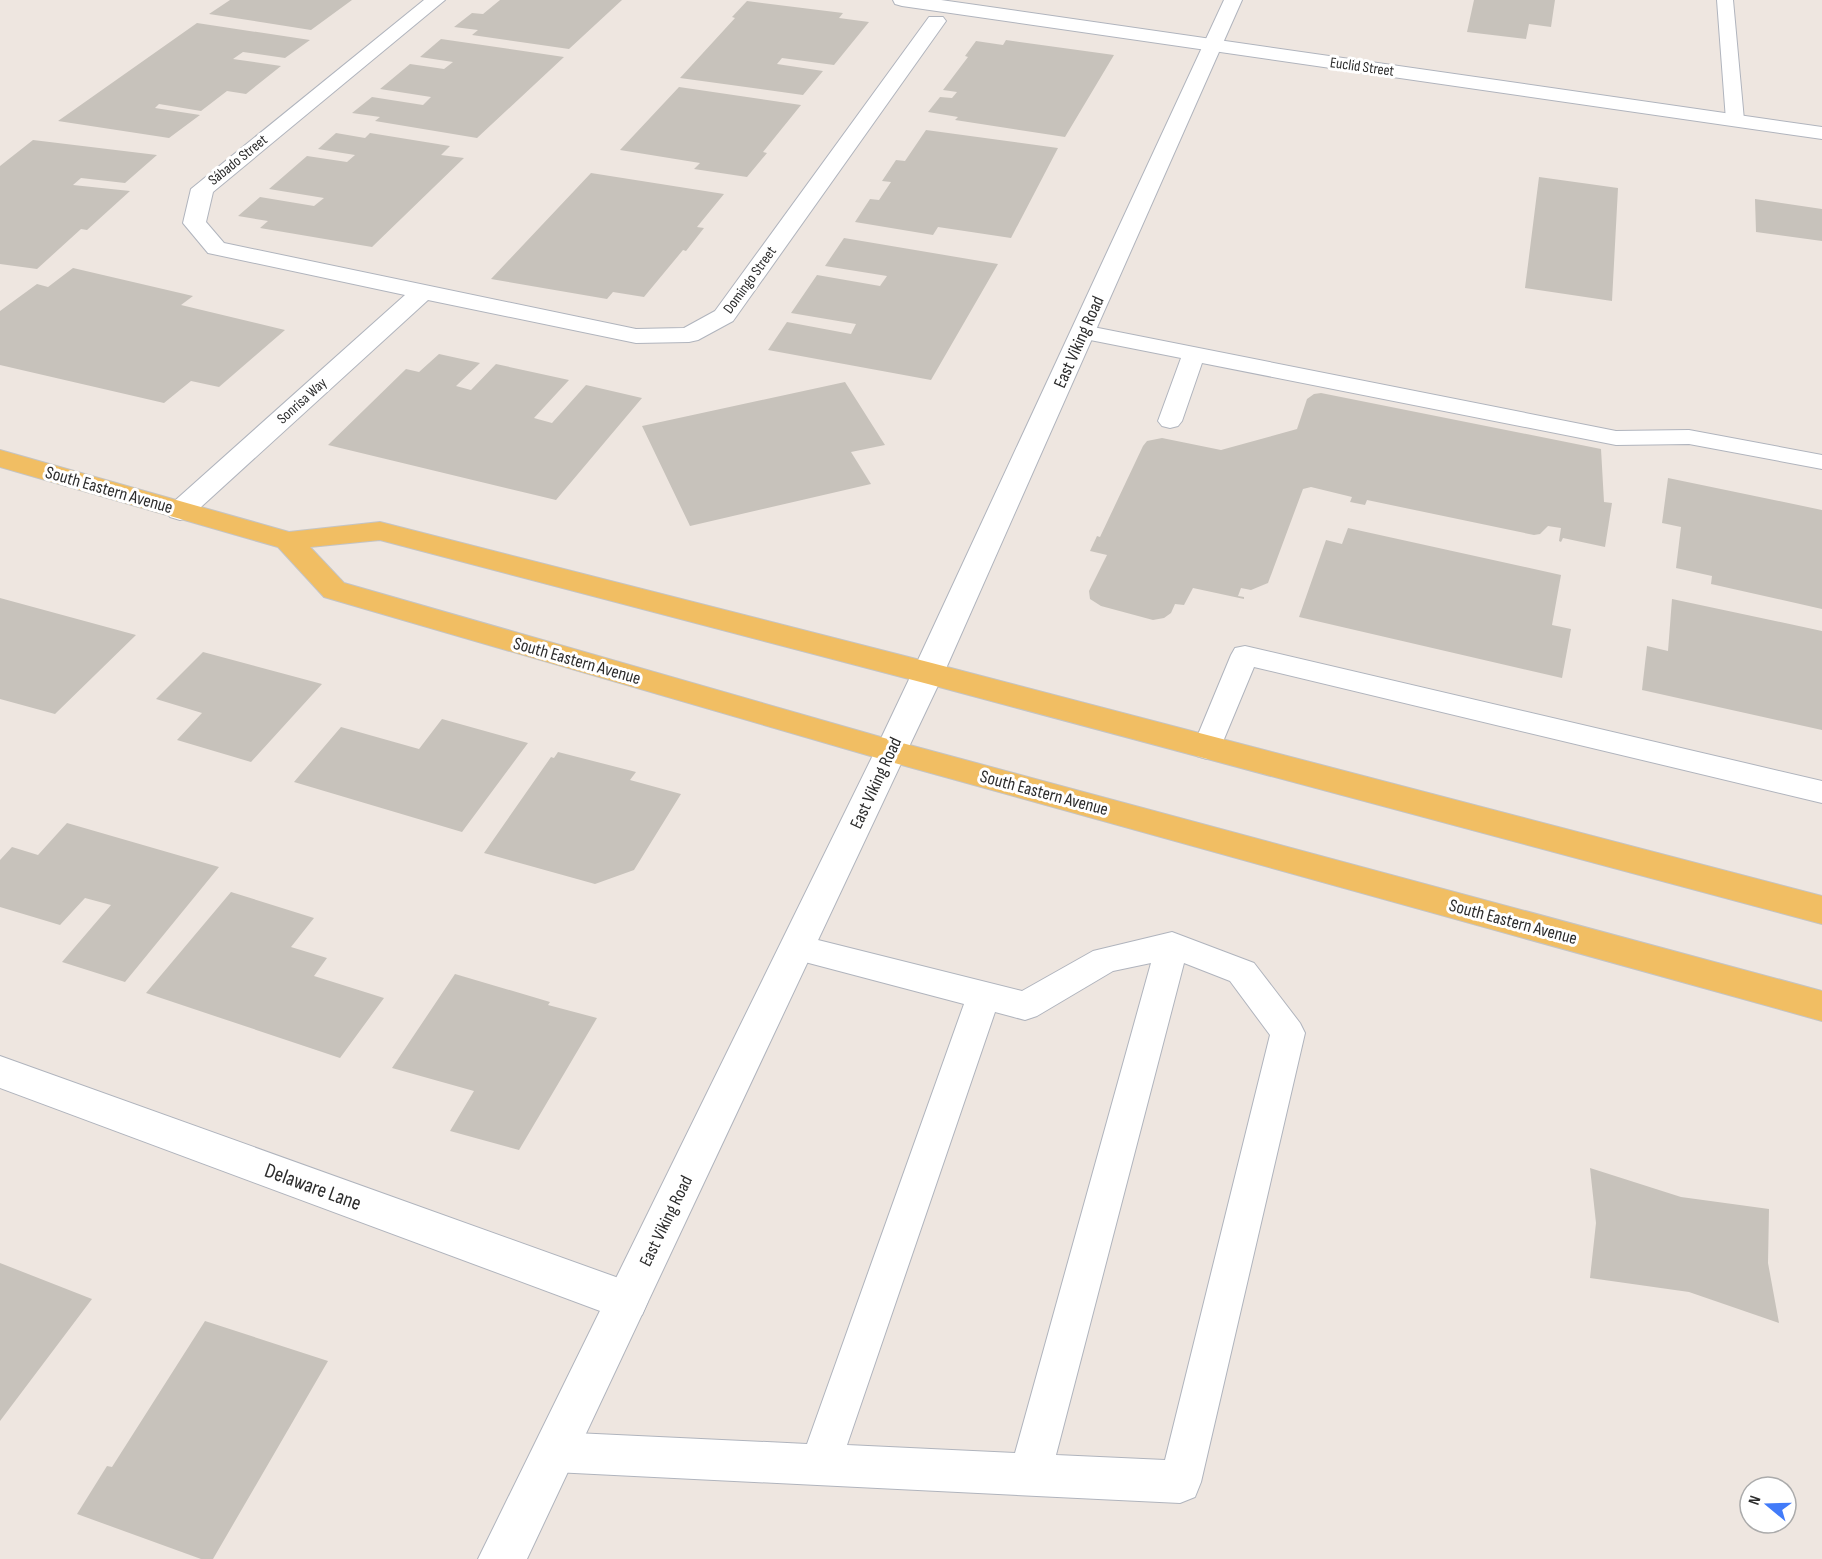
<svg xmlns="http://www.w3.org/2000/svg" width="1822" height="1559" font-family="'Sofia Sans Condensed',sans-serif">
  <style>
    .building { fill: #c7c2bb }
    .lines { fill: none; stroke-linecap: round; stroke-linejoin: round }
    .lane-casing { stroke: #b0b4bd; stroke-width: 2 }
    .street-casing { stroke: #b0b4bd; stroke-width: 2 }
    .secondary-casing { stroke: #b0b4bd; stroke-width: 2 }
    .primary-casing { stroke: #c4c4c4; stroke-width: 2 }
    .lane { fill: #fff; fill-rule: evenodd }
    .street { fill: #fff; fill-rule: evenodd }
    .secondary { fill: #fff; fill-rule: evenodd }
    .primary { fill: #f1be63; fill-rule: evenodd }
    .labels { text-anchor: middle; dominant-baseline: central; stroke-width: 6; stroke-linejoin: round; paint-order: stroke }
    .far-street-label { font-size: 15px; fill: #2d2d2d; stroke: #fff }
    .street-label { font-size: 18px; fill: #2d2d2d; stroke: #fff }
    .near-street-label { font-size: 21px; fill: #2d2d2d; stroke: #fff }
  </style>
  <rect width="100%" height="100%" fill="#eee6e0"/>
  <path class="building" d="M230,0H352L311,30L209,14Z
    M500,0H622L569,49L472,35L478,30L454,27L472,13L483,14Z
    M1474,0H1555L1551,27L1529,24L1526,39L1467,32Z
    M747,1L843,13L839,18L869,22L834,65L782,58L777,64L823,71L803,95L680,78L735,18L732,17Z
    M197,23L310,40L285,58L243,52L233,59L281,66L246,94L227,91L201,111L159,104L155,108L200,115L169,138L58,121Z
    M441,39L564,57L477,138L375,121L380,117L352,113L372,97L423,105L431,97L380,89L410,64L444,69L453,62L420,57Z
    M1006,40L1114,55L1065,137L955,120L958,117L928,112L940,97L952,98L957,92L943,90L968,57L965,56L976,41L1003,45Z
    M679,87L801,105L763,152L767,153L747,177L694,169L700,163L620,150Z
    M926,130L1058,148L1011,238L938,227L933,235L855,222L870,199L879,200L891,182L882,181L896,160L905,161Z
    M336,133L365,138L370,133L450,146L441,155L464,158L372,247L260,228L268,221L238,216L260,197L314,206L324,198L269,189L307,156L347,162L355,155L318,149Z
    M33,140L157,155L125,183L81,178L73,185L130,191L87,230L81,229L37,269L0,264V166Z
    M591,173L724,194L697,227L704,228L686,251L683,250L644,297L613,292L607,299L491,279Z
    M1539,177L1618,188L1612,301L1525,288Z
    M1755,199L1822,209V241L1756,232Z
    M844,238L998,264L931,380L768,350L787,322L851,334L856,324L791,313L817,275L880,286L887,276L825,266Z
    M73,268L193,296L181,305L285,330L219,387L191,381L164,403L0,365V311L37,284L48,287Z
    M439,354L480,363L456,386L471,390L496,364L569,380L534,418L552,423L586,385L642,398L556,500L328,445L406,369L419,372Z
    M845,382L885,445L851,452L871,484L690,526L642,426Z
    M1321,393L1601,449L1604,502L1612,503L1605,547L1563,538L1561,542L1559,541L1561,528L1548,526L1540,534L1534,535L1367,500L1365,505L1350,502L1352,497L1311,487L1303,489L1268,583L1251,590L1241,588L1238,596L1244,597V599L1193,588L1184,605L1175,604L1171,613L1164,618L1153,620L1101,606L1090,599L1089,591L1107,555L1090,551L1097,536L1100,537L1143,446L1147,441L1162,438L1221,450L1297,429L1307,399L1314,394Z
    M1668,478L1822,510V609L1711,584L1712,576L1676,568L1681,527L1662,523Z
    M1348,528L1561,575L1552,625L1571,629L1562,678L1299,617L1326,540L1342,544Z
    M0,598L136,635L55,714L0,699Z
    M1672,599L1822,631V730L1642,690L1647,646L1668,651Z
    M203,652L322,684L251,762L177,740L202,713L156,699Z
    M442,719L528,743L462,832L294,782L341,727L419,749Z
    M558,752L636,772L630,780L681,794L634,870L595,884L484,853L551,757L554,758Z
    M67,823L219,867L125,982L62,962L111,905L85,898L60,925L0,907V860L12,847L38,855Z
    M231,892L314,918L291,947L327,958L314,976L384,998L340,1058L146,993Z
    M455,974L550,1002L548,1005L597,1018L519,1150L450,1131L474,1091L392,1068Z
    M1590,1168L1681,1197L1769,1209L1768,1263L1779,1323L1689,1292L1590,1278L1596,1223Z
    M0,1263L92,1299L0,1421Z
    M205,1321L328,1361L213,1559H201L77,1514L107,1466L112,1467Z"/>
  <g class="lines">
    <defs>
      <path id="lane" d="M1717,0H1733L1744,120L1742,124H1728L1726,120Z
        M1083,325L1616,431L1689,430L1822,455V469L1689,444L1616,445L1202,363L1182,421L1178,426L1170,428L1162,426L1158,421L1181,358L1075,337L1072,332L1075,327Z
        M1245,646L1822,781V803L1254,667L1217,756L1207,759L1197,756L1192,749L1231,655L1235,648Z
        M1172,932L1254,963L1300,1023L1305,1033L1201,1482L1195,1497L1180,1503L554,1472L539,1466L533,1452L539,1438L554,1432L807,1444L964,1004L786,957L782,948L786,939L798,935L1022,991L1093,951ZM1151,963L1015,1453L847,1445L995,1012L1025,1020L1037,1016L1113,971ZM1184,963L1230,981L1270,1035L1165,1460L1056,1455Z"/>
      <path id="street" d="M424,0H445L213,192L206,222L224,243L636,329L684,328L715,311L929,17H943L946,21L733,321L698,340L689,342L636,343L428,300L190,517L180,520L170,517L166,511L170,505L405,295L208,253L183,223L191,189Z
        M893,0H941L1822,127V139L902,6L895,4Z
        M928,662L939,666L944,673L907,751L902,759L891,762L880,759L875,751L912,673L917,666Z
        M0,1056L627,1281L642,1287L648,1301L642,1315L627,1321L0,1088Z"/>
      <path id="secondary" d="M1224,0H1242L944,673L939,680L928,684L917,680L912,673Z
        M891,740L902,743L907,751L527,1559H478L875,751L880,743Z"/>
      <path id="primary" d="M0,450L289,532L380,522L928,662L1822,896V924L928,684L380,540L310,547L344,583L891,740L1822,991V1021L891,762L324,597L278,547L0,467Z"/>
    </defs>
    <use href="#lane" class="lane-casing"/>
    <use href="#street" class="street-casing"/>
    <use href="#secondary" class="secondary-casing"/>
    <use href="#primary" class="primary-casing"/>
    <use href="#lane" class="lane"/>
    <use href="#street" class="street"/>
    <use href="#secondary" class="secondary"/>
    <use href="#primary" class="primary"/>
  </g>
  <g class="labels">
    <g class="far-street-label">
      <text transform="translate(1362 67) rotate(8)">Euclid Street</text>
      <text transform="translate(238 160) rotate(-39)">Sábado Street</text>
      <text transform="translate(750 280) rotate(-54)">Domingo Street</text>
      <text transform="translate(302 401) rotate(-42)">Sonrisa Way</text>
    </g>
    <g class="street-label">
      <text transform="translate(1079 342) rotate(-66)">East Viking Road</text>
      <text transform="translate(109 490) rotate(16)">South Eastern Avenue</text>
      <text transform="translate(577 661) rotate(16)">South Eastern Avenue</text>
      <text transform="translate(876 783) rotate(-65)">East Viking Road</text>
      <text transform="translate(1044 793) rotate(15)">South Eastern Avenue</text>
      <text transform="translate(1513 922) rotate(15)">South Eastern Avenue</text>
      <text transform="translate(666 1221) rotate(-64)">East Viking Road</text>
    </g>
    <g class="near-street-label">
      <text transform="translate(313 1187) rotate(20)">Delaware Lane</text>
    </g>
  </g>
  <g transform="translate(1768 1505) rotate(289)"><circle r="28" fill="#ffffff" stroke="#ababab" stroke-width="1.5"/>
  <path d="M0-4.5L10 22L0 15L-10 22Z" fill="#427bf9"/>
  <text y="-9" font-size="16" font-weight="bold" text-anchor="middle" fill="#2d2d2d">N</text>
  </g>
</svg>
